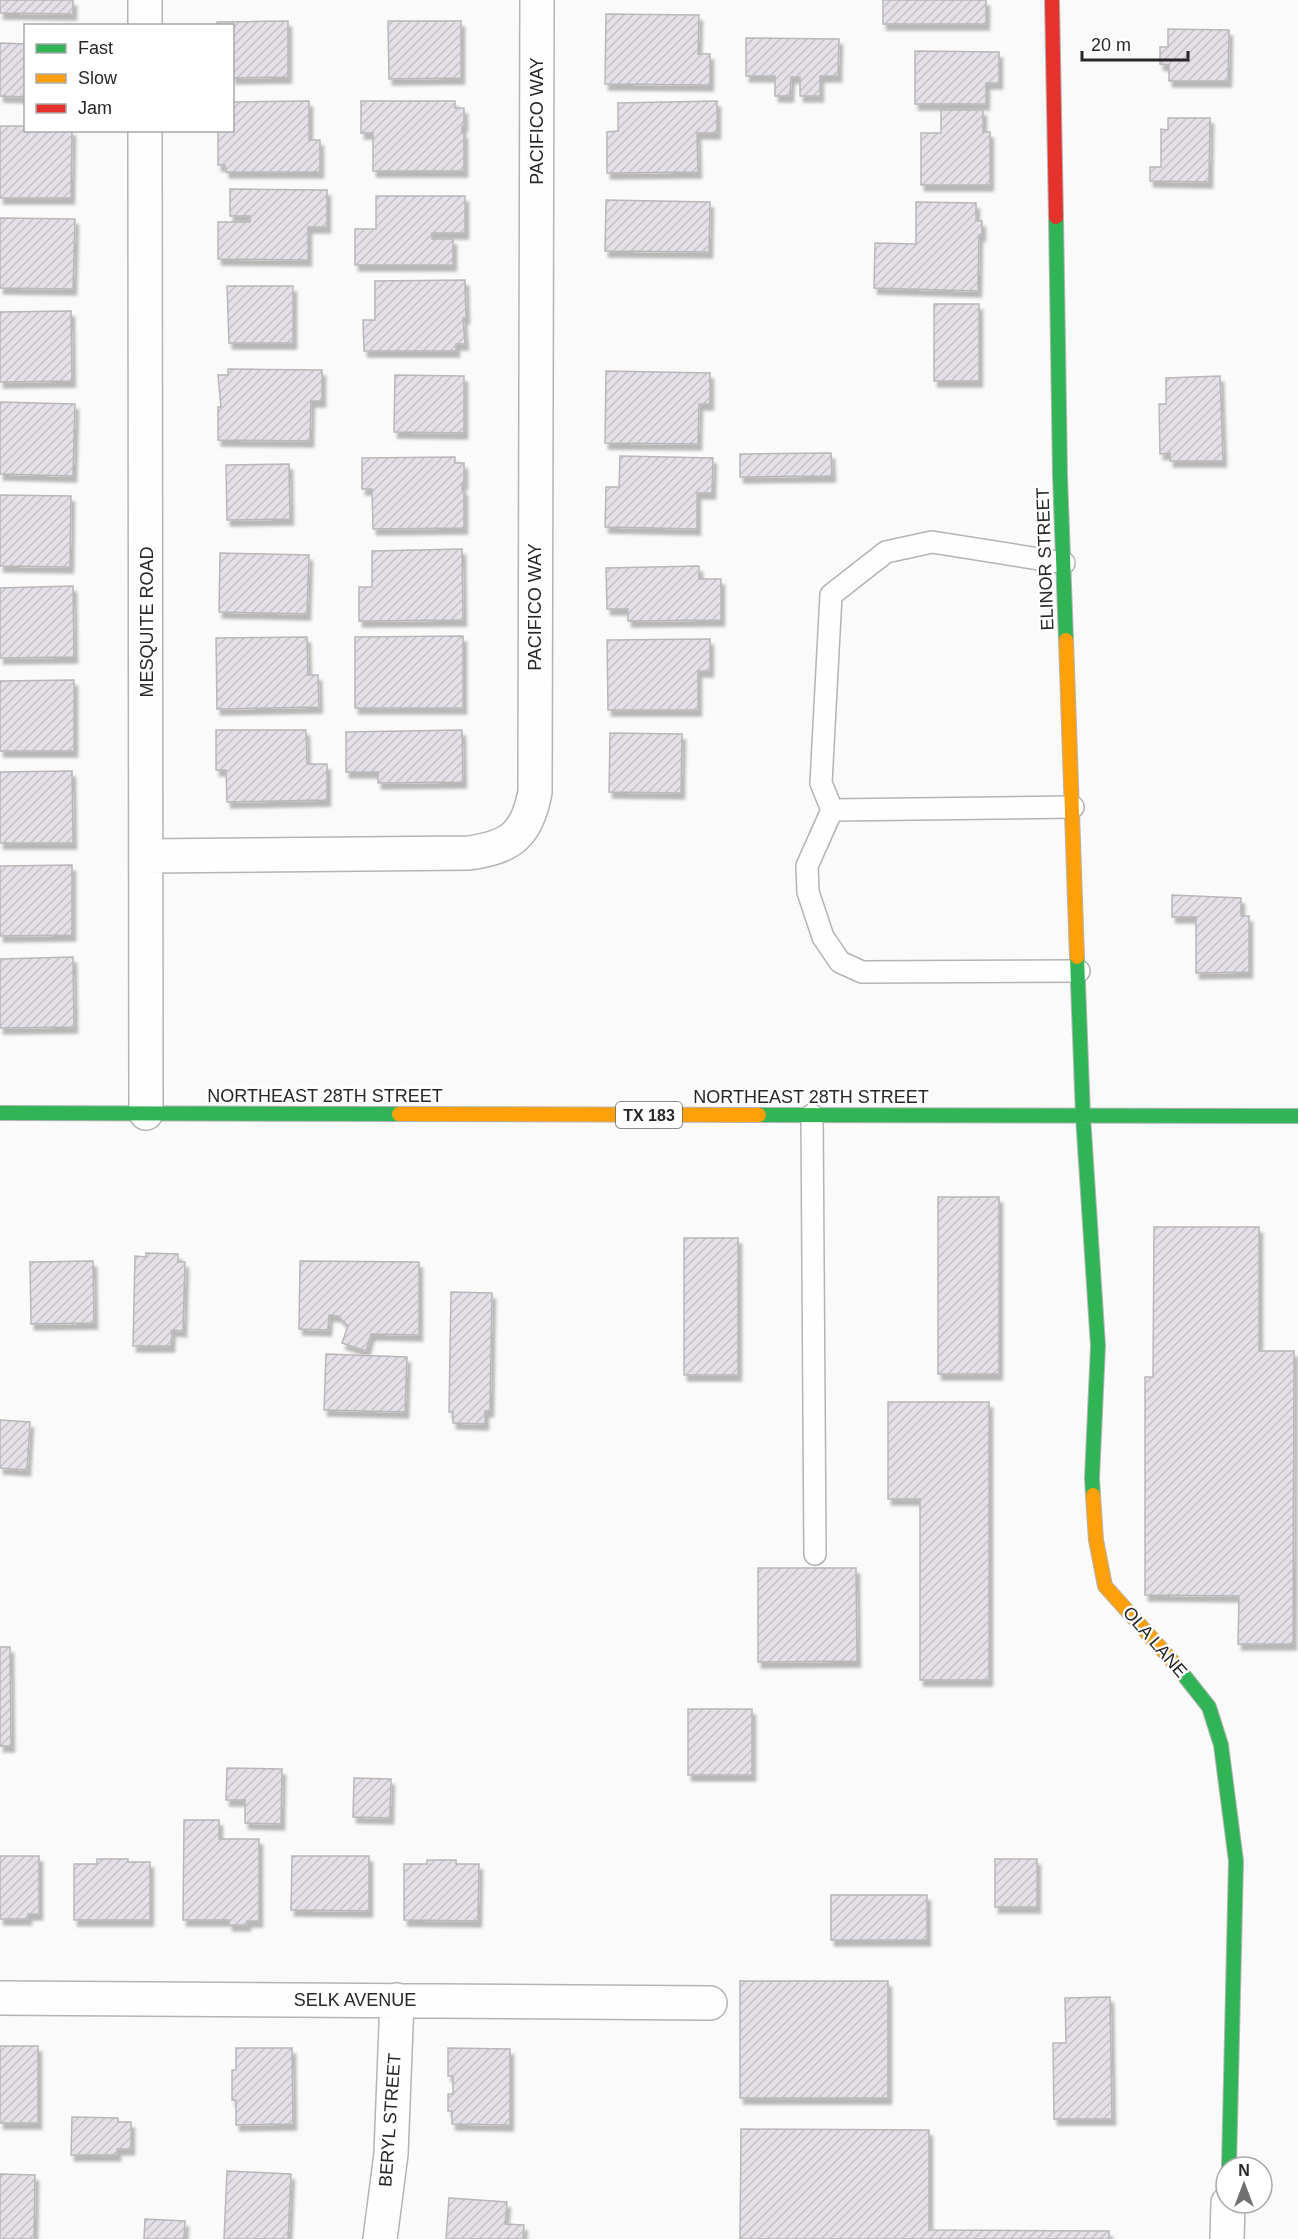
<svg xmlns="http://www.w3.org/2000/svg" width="1298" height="2239" font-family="Helvetica,sans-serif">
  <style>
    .building { fill: url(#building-hatch); stroke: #b8b8b8; stroke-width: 1.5; filter: url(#shadow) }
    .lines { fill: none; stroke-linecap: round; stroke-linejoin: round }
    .lane-casing { stroke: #b4b4b4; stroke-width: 24 }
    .street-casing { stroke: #b4b4b4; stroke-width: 36 }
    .fast-casing { stroke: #b4b4b4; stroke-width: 16 }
    .slow-casing { stroke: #b4b4b4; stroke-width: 16 }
    .jam-casing { stroke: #b4b4b4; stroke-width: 16 }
    .lane { stroke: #fefefe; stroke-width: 21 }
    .street { stroke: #fefefe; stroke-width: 33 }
    .fast { stroke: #30b455; stroke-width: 14 }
    .slow { stroke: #ff9f0a; stroke-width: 14 }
    .jam { stroke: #e5322d; stroke-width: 14 }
    .labels { text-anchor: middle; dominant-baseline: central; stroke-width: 4.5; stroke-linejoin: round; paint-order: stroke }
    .shield { fill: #fff; stroke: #686868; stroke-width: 1.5 }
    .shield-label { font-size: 16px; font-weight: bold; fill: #272727 }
    .street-label { font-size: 18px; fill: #272727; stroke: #fff }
  </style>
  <defs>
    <pattern id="building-hatch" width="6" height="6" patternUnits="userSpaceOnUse" patternTransform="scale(1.5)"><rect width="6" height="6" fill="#e5e0e7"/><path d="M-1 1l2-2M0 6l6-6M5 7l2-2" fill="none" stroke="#c4c0c6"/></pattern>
    <filter id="shadow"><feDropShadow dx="3.5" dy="6" stdDeviation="1.5" flood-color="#0004"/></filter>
  </defs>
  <rect width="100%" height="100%" fill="#fafafa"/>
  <path class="building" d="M0,0H73V14L0,13Z
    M883,0H986V24H883Z
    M606,14L699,15L698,54H710V85L605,84Z
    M288,21V77L232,78V26H217V22Z
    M388,21H461V78L389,79Z
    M1168,29L1229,30L1228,81H1169V65L1160,64V47H1168Z
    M746,38L839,39L838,76H820V96H800V77H791L790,96H775V76H746Z
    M0,43L26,44V97L0,96Z
    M915,51L999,52V83H986V104H915Z
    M309,101V140H320V172H226L225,165H218V130H232V102Z
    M361,101H455V108H464V126H462V133H464V171H373V133H361Z
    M717,101V133H697L698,172L607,173V132L618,131V103Z
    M941,110H983V132H990V185H921V133H941Z
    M1168,118H1210L1209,182L1150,181V167H1161V129L1168,130Z
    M0,126H26V130H72L71,198H0Z
    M230,189L327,190V227H308V260L218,259V222H250V216H230Z
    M376,196H465V233H432V239H453V265H355V229H376Z
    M606,200L710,202L709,252L605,251Z
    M916,202L976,203V221H982V235H979L978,291L874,288L875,243L916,244Z
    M0,218L75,219L73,289L0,288Z
    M465,280L466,318H463L465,344H456V351H364L363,320H375V281Z
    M227,286H293V343H229Z
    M934,304H979V381H934Z
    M71,311L72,381L0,382V312Z
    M228,369L322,370V401H311L310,441L218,440V407H221L218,375H228Z
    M606,371L710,373V404H699L698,444L605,443Z
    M395,375L464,376V433L394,432Z
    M1220,376L1223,461H1170V453L1160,454L1159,404H1166V378Z
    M0,402L75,404L73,476L0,474Z
    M831,453L832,476L740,477V454Z
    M620,456L713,458L712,493H697V529L605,527L606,487H619Z
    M455,457V463H464V483H462V490H464V528L373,529L372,489H362V458Z
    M289,464L290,519L227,520L226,465Z
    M0,495L71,496L70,567L0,566Z
    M462,549L463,620L359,621V587H372V551Z
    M220,553L309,555L307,614L219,612Z
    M699,566V579H721V620L628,621V609H607L606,568Z
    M73,586L74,657L0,658V588Z
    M463,636V708H355V637Z
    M307,637L308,675H318L319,707L217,709L216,638Z
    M710,639V671H698V710H608L607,640Z
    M74,680V751H0V681Z
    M216,730H306L307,764H327V800L227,802L226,770H216Z
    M462,730L463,782L378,783V772H346V732Z
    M610,733L682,734L681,793L609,792Z
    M72,771L73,843H0V772Z
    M72,865V935L0,936V866Z
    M1172,895L1241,898V916H1249V972L1196,973V917H1172Z
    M73,957L74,1027L0,1028V959Z
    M938,1197H999V1374H938Z
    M1154,1227H1259V1351H1294L1293,1644H1238L1239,1596L1145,1595V1377H1153Z
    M684,1238H738V1375H684Z
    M146,1253L178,1254V1262H185L183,1331L172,1330L171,1346H133L135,1256L146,1257Z
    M93,1261L94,1323L31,1324L30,1262Z
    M300,1261L419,1262V1335L371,1334L366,1351L342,1343L348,1326L338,1316L329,1315L328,1330L299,1329Z
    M451,1292L492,1293L490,1411H485V1424L453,1423V1412H449Z
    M326,1354L407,1357L405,1412L324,1410Z
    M888,1402H989V1680H920V1499H888Z
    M0,1420L30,1422L27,1470L0,1468Z
    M758,1568H856L857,1661L758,1662Z
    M0,1647H10L11,1746H0Z
    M688,1709H752V1775H688Z
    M227,1768L282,1769L281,1824L245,1823V1800H226Z
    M354,1778L391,1779L390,1818L353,1817Z
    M184,1820H219V1839H259V1921H247V1925H229V1920H183Z
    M0,1856H39V1914H28V1919H0Z
    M292,1856H369V1911L291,1910Z
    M97,1859H128V1862H150V1920H74V1864H97Z
    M995,1859H1037V1907H995Z
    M427,1860H456V1864H479L478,1921L404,1920V1864H427Z
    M831,1895H927V1940H831Z
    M740,1981H888V2098H740Z
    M1110,1997L1112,2119H1054L1053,2043H1066L1065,1998Z
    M0,2046H38V2123H0Z
    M236,2048H292L293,2124L236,2125V2100H232V2070H236Z
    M448,2048L510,2049V2125L452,2124V2111H448V2094H453V2076H448Z
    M72,2117L118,2118V2122H131V2149H117V2155H71Z
    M741,2129L929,2130V2230L1109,2231V2239H740Z
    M227,2171L291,2174L288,2239H224Z
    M0,2174L35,2175L34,2239H0Z
    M449,2198L507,2202L505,2224L524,2225L523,2239H446Z
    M145,2219L185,2221L184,2239H144Z"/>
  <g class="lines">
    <defs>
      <path id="lane" d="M1064,563L932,542L886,552L831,595L821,783L832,810L1073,807
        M832,810L807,866L808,892L823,937L840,962L862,972L1079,971
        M812,1115L815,1554"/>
      <path id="street" d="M145,0V26
        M145,130L146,1113
        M147,856L469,853C511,847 527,835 535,792L537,0
        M0,1998L710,2003
        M380,2239L391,2154L397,2000
        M1227,2239L1228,2203"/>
      <path id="fast" d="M1056,217L1060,475L1066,640
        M1077,957L1083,1116L1098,1346L1092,1478L1093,1495
        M0,1113L399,1114
        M759,1115L1298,1116
        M1175,1664L1209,1707L1221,1745L1236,1861L1229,2167"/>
      <path id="slow" d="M1066,640L1077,957
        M399,1114L759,1115
        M1093,1495L1096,1540L1105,1586L1175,1664"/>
      <path id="jam" d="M1052,0L1056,217"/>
    </defs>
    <use href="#lane" class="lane-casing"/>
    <use href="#street" class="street-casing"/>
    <use href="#fast" class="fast-casing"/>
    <use href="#slow" class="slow-casing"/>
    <use href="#jam" class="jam-casing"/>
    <use href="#lane" class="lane"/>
    <use href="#street" class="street"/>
    <use href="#fast" class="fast"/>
    <use href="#slow" class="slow"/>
    <use href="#jam" class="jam"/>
  </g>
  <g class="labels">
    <rect class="shield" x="616" y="1102" width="66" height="26" rx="4.5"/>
    <g class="shield-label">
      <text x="649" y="1115">TX 183</text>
    </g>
    <g class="street-label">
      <text transform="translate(537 121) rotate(-90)">PACIFICO WAY</text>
      <text transform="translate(1045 559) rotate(-92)">ELINOR STREET</text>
      <text transform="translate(535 607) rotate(-90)">PACIFICO WAY</text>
      <text transform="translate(147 622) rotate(-90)">MESQUITE ROAD</text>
      <text x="325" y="1096">NORTHEAST 28TH STREET</text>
      <text x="811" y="1097">NORTHEAST 28TH STREET</text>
      <text transform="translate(1155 1642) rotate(49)">OLA LANE</text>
      <text x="355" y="2000">SELK AVENUE</text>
      <text transform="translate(390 2120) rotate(-86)">BERYL STREET</text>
    </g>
  </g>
  <rect x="24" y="24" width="210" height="108" fill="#ffffff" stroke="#a9a9a9" stroke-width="1.5"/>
  <rect x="36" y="44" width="30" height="9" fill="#30b455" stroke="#a9a9a9" stroke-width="1.5"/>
  <text x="78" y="54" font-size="18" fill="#272727">Fast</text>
  <rect x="36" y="74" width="30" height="9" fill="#ff9f0a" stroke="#a9a9a9" stroke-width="1.5"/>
  <text x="78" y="84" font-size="18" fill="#272727">Slow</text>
  <rect x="36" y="104" width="30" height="9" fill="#e5322d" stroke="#a9a9a9" stroke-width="1.5"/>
  <text x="78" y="114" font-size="18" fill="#272727">Jam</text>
  <g transform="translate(1244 2185)"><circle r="28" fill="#ffffff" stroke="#a9a9a9" stroke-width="1.5"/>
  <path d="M0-4.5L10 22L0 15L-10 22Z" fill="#717171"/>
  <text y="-9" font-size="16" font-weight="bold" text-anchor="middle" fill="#272727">N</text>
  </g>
  <path d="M1082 51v9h106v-9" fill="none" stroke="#272727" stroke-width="3"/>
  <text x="1091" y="51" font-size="18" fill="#272727" stroke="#ffffff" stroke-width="4.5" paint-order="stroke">20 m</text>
</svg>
